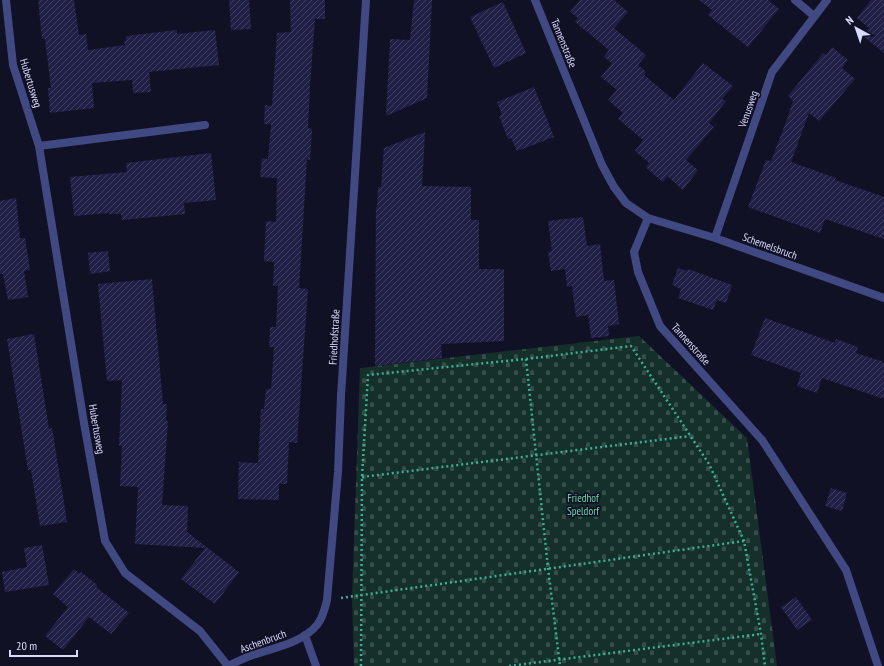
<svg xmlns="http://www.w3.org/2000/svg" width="884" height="666" font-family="'PT Sans Narrow',sans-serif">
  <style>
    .cemetery { fill: url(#cemetery-stones) }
    .building { fill: url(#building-hatch) }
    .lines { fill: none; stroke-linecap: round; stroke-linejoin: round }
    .path { stroke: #38b195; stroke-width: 2.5; stroke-dasharray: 2 3; stroke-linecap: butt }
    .minor { stroke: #404982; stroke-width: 8 }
    .tertiary { stroke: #404982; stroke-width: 8 }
    .labels { text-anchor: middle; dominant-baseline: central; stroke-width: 3.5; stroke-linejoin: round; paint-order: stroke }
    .street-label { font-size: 11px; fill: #d9dbfc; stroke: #111126 }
    .park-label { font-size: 11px; fill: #69d8a9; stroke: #111126 }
  </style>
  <defs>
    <pattern id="cemetery-stones" width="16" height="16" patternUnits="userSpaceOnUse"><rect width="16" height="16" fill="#15302a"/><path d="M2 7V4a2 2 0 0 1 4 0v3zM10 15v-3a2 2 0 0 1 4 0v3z" fill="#364d4a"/></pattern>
    <pattern id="building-hatch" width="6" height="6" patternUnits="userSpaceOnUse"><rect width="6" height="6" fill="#201f46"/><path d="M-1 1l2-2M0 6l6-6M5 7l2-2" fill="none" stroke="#403f62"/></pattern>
  </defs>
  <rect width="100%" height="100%" fill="#111126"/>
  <path class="cemetery" d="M639,336L747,438L777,666H354L352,597L360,368Z"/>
  <path class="building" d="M38,0H74L79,35L86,34L88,50L125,45L124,41H126V36L177,30V34L215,30L219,65L149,72L151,92L133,93L132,80L92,83L94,108L50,113L48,88H51L45,39H42Z
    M229,0H249L251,29L231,30Z
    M290,0H325V19H315L310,85L308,128L312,129L310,160L307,159L299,288L308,289L297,443L289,442L287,484H279V500L238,499L239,462L258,463L261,409H264L266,389H271L274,347H269L270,327H276L278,286H273L274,262L264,261L266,221L276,222L277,178L260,177L262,158L268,159L271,124H264L265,105L272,106L277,33L291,32Z
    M414,0H432L427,98L386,116L390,39L410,40Z
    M580,0H614L628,12L614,28L646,55L638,65L646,72L644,75L674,100L703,63L733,86L722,99L726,101L709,123L714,127L686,160L698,170L683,190L667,176L663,182L653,174L646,167L649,163L635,151L643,140L618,119L623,113L608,100L617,90L601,77L612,63L604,57L609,50L575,22L578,18L570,12Z
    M699,0H768L779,9L748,47L708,15L712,10Z
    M871,0H884V53L863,36L869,28L857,18Z
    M503,2L526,53L494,68L470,17Z
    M832,47L848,60L842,68L855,79L819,121L809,113L791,162L836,178L835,180L884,197V239L825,219L820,233L748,207L766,160L771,161L787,119L793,101L788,96L823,53L826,55Z
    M534,87L554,137L517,151L511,138L508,139L499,116L502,115L497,102Z
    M425,132L422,186L471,187V220H479V269H504V341L441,344L442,358L375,366L376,207H377L378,187H381L384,148Z
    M211,153L216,200L184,203L185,214L122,220L121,214H109V213L74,216L70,177L127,172L126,163Z
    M16,198L20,238H25L30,270L24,271L28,297L8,300L3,274H0V201Z
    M583,217L587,246L600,244L604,281L614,280L619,324L608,326L609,336L591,338L588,315L576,317L572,286L567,287L565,269L551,271L548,252L552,251L548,221Z
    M108,251L110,271L90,274L88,253Z
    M678,268L687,271L688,269L732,285L726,303L717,300L713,310L678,298L681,289L672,285Z
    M152,279L163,404H167L166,421H168L162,505L188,506L187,532L239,572L215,604L181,579L205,548L135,544L138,487L120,486L122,446H119L122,380L107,381L98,284Z
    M765,318L835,343L836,339L858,347L856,353L884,362V399L822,378L817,393L797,386L801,373L751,355Z
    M34,334L49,429L52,428L54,440L67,522L40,526L31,470H28L7,339Z
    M831,488L847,493L842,511L825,506Z
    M42,545L49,585L5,592L2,572L27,567L24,548Z
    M74,569L80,574L81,572L97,585L96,587L129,613L111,634L89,617L63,650L45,636L68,607L53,594Z
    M796,597L812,620L797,630L781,607Z"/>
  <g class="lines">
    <path class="path" d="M526,359L548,568L560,666
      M362,477L690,436
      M341,598L744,541
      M361,666L362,477L368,375L526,359L631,346L709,464L744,541L761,634L765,666
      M509,666L761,634"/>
    <path class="minor" d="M6,0L13,65L39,146L84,423L105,541L125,573L200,631L228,666
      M535,0L602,165L614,187L626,203L648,218L715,238L884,298
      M795,0L814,16
      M39,146L205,125
      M648,218L634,252L638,272L660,326L762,440L846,570L878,666
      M715,238L772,72L827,0
      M305,635L316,666"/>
    <path class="tertiary" d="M227,666C235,663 242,659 250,656C272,648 301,644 317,625C323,618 325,608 327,600L338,472L341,396L366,0"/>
  </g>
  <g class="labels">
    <g class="street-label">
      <text transform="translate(564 43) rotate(68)">Tannenstraße</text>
      <text transform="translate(31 83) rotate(73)">Hubertusweg</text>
      <text transform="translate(748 109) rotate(-71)">Venusweg</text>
      <text transform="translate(770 246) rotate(20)">Schemelsbruch</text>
      <text transform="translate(334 337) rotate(-87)">Friedhofstraße</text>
      <text transform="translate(691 344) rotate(48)">Tannenstraße</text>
      <text transform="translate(97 429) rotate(80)">Hubertusweg</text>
      <text transform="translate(263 641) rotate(-20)">Aschenbruch</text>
    </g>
    <g class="park-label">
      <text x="583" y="498">Friedhof<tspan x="583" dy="13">Speldorf</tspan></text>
    </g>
  </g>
  <g transform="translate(856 28) rotate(320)" stroke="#111126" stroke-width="3" paint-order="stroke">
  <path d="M0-3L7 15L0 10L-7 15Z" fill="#d9dbfc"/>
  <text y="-6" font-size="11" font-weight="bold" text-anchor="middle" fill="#d9dbfc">N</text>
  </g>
  <path d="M10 650v6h67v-6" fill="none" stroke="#d9dbfc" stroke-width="2"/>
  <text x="16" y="650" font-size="12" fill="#d9dbfc" stroke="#111126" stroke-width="3" paint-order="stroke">20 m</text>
</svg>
